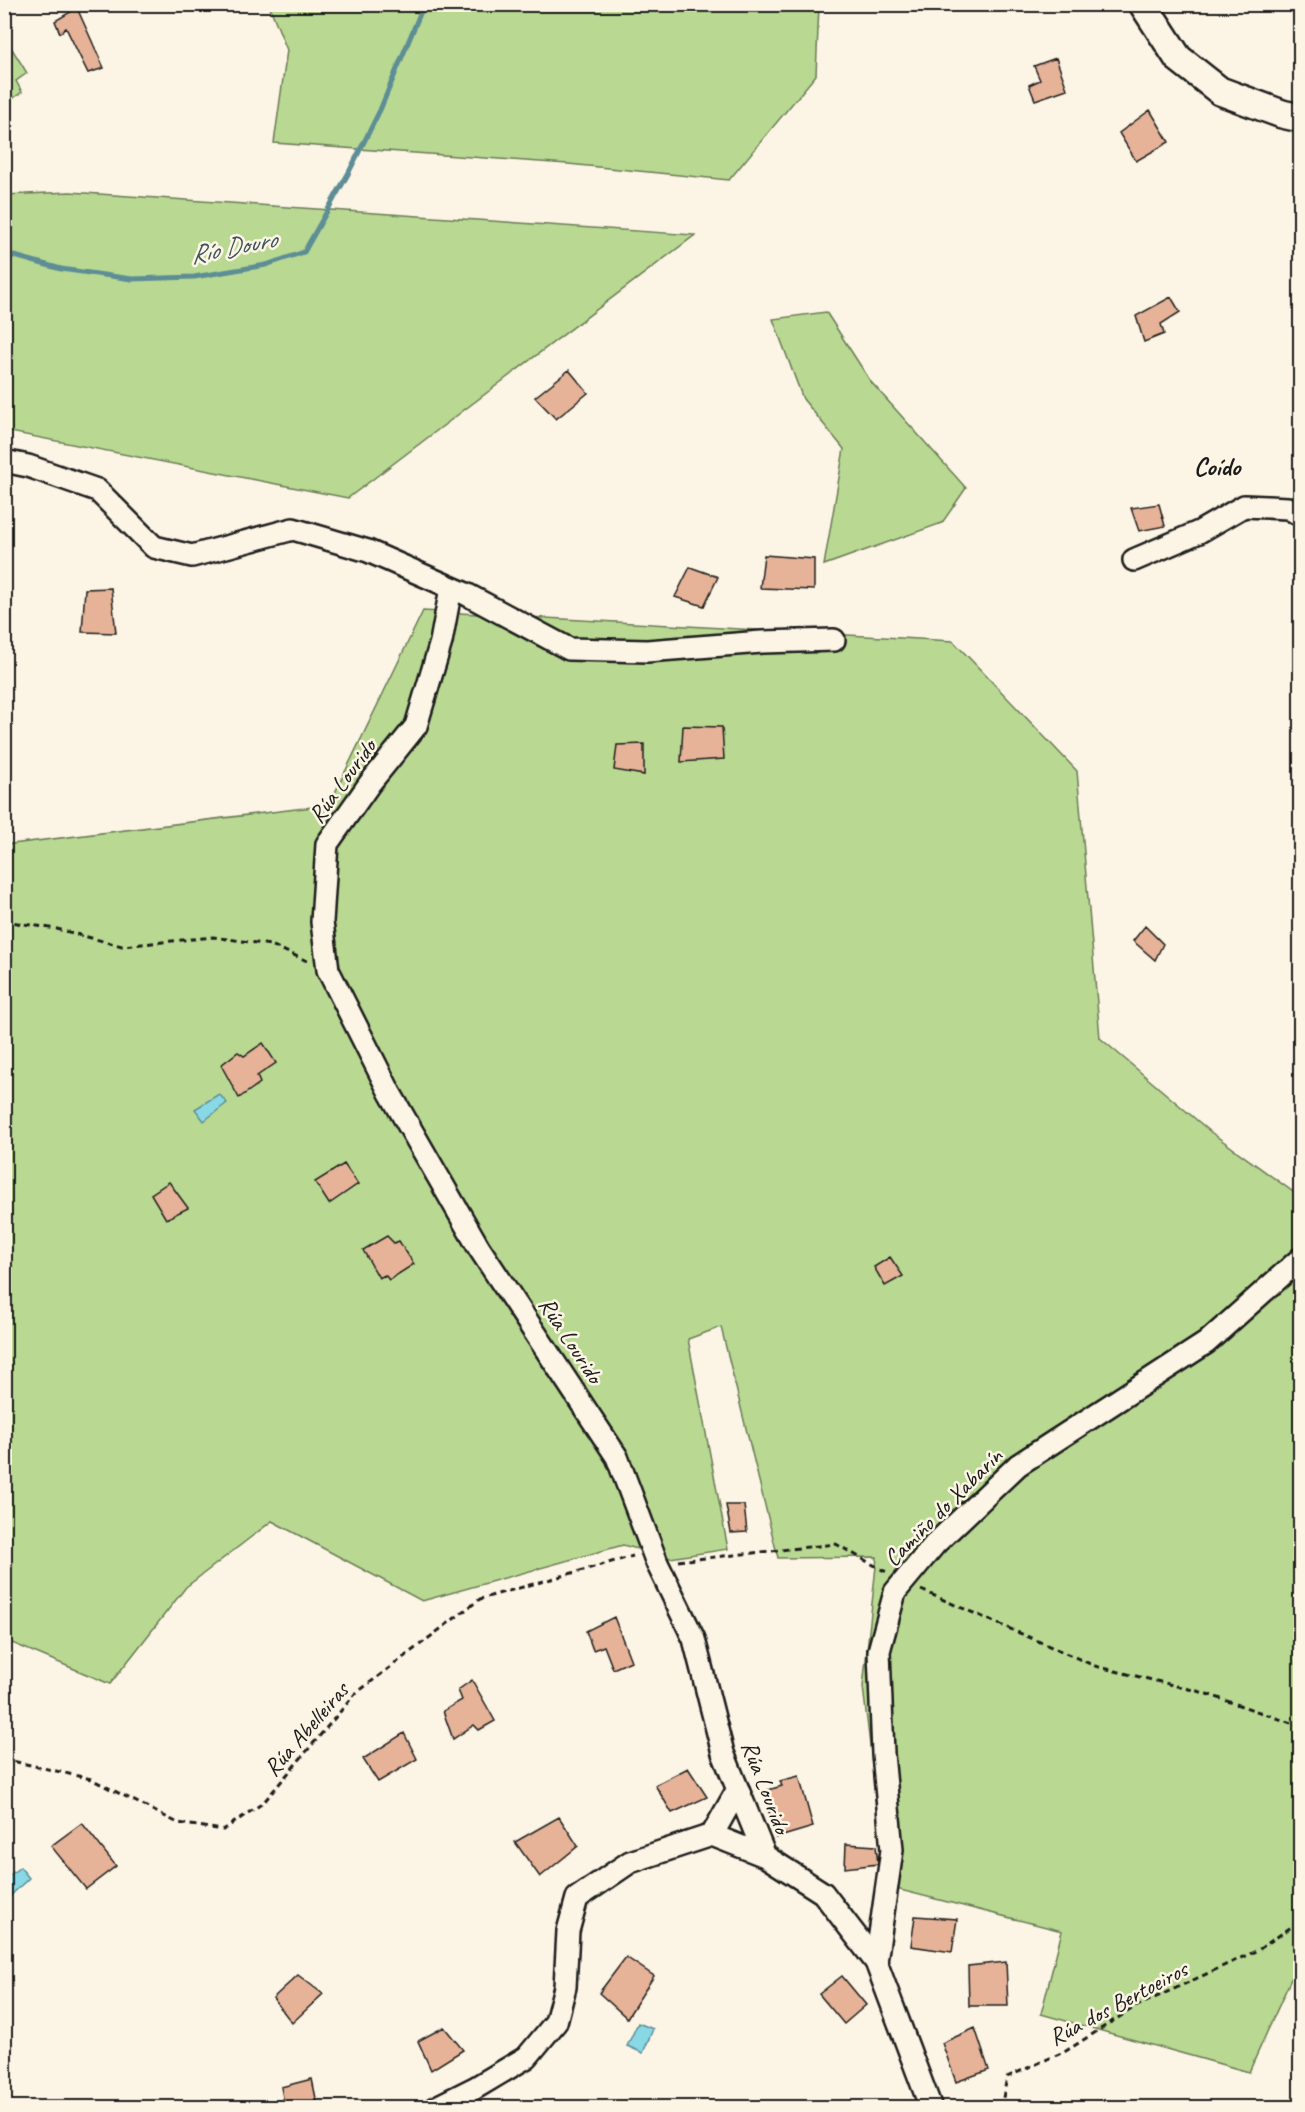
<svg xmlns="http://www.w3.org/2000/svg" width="1305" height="2112" font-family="Caveat,sans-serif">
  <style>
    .green { fill: #b9d992; stroke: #6a7a57; stroke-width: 1.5 }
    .water { fill: #88d8e6; stroke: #5d8d95; stroke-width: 1.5 }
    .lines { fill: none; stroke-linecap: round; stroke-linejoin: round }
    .stream { stroke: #5d8d95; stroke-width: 5 }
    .building { fill: #e6b398; stroke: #1c1c1c; stroke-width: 1.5 }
    .minor-casing { stroke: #1c1c1c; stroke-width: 26 }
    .tertiary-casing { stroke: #1c1c1c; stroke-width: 32 }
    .path { stroke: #1c1c1c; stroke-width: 3; stroke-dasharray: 6 4.5; stroke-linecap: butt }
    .minor { stroke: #fcf5e5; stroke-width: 21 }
    .tertiary { stroke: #fcf5e5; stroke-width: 27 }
    .labels { text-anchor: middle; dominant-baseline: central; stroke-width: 5; stroke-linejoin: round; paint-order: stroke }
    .street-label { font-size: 24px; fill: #1c1c1c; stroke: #fcf5e5 }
    .water-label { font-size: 26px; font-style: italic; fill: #3c5459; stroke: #fcf5e5 }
    .neighbourhood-label { font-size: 26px; font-weight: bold; fill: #1c1c1c; stroke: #fcf5e5 }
  </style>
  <rect width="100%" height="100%" fill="#fcf5e5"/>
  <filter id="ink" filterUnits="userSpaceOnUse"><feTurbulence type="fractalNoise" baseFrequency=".0167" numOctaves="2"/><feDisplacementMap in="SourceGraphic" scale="12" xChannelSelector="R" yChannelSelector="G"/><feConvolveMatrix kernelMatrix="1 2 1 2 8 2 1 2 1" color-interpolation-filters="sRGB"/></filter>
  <g filter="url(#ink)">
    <path class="green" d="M269,5H819L816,75L729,180L568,164L274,143L287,50Z
      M4,36L27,73L16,81L22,92L5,104Z
      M70,192L695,235L348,498L5,431V195Z
      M826,312L871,382L966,488L942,523L824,565L844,449L803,399L773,319Z
      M423,611L953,641L1077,771L1100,1038L1212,1133L1300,1197V1959L1249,2072L1041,2014L1062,1931L896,1889L877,1803L863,1687L877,1557L778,1558L721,1327L688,1339L728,1549L670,1558L623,1545L422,1601L272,1521L186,1587L110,1684L5,1640L4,845L329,805Z"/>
    <path class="water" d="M219,1094L227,1103L204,1121L195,1109Z
      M20,1867L29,1878L7,1899L5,1896V1879Z
      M638,2023L653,2029L643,2053L627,2046Z"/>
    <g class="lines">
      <path class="stream" d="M4,253L61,269L132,279L194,277L266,265L304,252L348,174L380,110L424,4"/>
    </g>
    <path class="building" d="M77,8L104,68L88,73L66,28L60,33L55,21Z
      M1056,58L1067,89L1035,100L1029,85L1040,80L1034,66Z
      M1150,110L1169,142L1136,161L1119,133Z
      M1171,297L1180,312L1161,324L1164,334L1144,342L1136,316Z
      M569,370L588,393L556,419L535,397Z
      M1159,504L1165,526L1139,531L1131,508Z
      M764,555L814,559V590L760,588Z
      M690,567L718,577L704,606L675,597Z
      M111,588L116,633L82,632L85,589Z
      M683,726L722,727L724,759L681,762Z
      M644,744V775L614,770L617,745Z
      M1145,926L1163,944L1155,960L1133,941Z
      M263,1043L276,1063L257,1076L260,1083L239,1098L221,1065L238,1052L244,1056Z
      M344,1164L358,1184L329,1204L315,1182Z
      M169,1182L188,1208L166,1219L151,1194Z
      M387,1236L394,1243L399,1241L414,1264L389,1280L385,1275L379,1278L363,1250Z
      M890,1257L903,1276L885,1286L874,1267Z
      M726,1505H744L747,1532L731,1533Z
      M614,1617L631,1661L613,1669L604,1646L593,1650L586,1631Z
      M472,1680L495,1721L479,1730L474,1725L453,1739L443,1711L462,1700L458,1690Z
      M404,1733L417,1759L378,1782L363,1759Z
      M688,1768L707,1797L672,1813L655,1785Z
      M799,1776L813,1827L776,1838L767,1804L772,1803L768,1790L782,1786L780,1781Z
      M559,1817L578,1846L540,1877L515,1842Z
      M82,1823L116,1866L86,1889L51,1846Z
      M846,1844L876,1846L878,1864L845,1868Z
      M915,1916L957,1919L952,1952L911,1946Z
      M626,1957L654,1976L627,2018L599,1993Z
      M1006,1962L1008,2006H969L968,1966Z
      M298,1975L323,1994L292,2023L273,1998Z
      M842,1976L866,2005L844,2024L819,1994Z
      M444,2027L463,2050L431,2070L418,2041Z
      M975,2028L989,2070L956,2082L942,2043Z
      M312,2079L318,2108H285L281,2087Z
      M249,2101L250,2108H224L223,2106Z"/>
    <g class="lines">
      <defs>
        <path id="minor" d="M4,461L28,466L97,490L154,547L192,556L293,529L368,551L466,594L569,649L647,651L762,642L834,640
          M1134,560L1199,532L1244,506L1288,508L1300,515
          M451,588L441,642L416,726L370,783L327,844L322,922L328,970L390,1093L479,1248L617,1457L657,1563L694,1639L723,1753L765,1856L823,1893L876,1962L931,2108
          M738,1789L712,1835L765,1856
          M876,1962L892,1850L883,1754L879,1651L895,1592L935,1544L1018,1465L1206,1343L1300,1259
          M435,2108L475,2088L527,2057L556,2022L565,1987L568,1931L577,1898L630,1862L712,1835"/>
        <path id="tertiary" d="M1143,4L1178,58L1220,91L1282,114L1300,118"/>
      </defs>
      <use href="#minor" class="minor-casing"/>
      <use href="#tertiary" class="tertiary-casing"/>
      <path class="path" d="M4,921L57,929L122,946L213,937L271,945L307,961
        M678,1561L836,1544L888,1573
        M921,1590L1095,1666L1201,1692L1300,1726
        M4,1759L91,1779L178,1823L223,1830L263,1803L355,1694L480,1599L633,1556
        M1001,2108L1007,2077L1066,2051L1135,2007L1258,1950L1300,1921"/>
      <use href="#minor" class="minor"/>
      <use href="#tertiary" class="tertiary"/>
    </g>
  </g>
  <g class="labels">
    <g class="street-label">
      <text transform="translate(342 781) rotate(-54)">Rúa Lourido</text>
      <text transform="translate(571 1340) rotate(57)">Rúa Lourido</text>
      <text transform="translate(943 1507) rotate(-45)">Camiño do Xabarín</text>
      <text transform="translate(306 1729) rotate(-49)">Rúa Abelleiras</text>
      <text transform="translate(766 1787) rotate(69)">Rúa Lourido</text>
      <text transform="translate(1118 2003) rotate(-28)">Rúa dos Bertoeiros</text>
    </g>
    <g class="water-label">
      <text transform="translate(233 247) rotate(-11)">Río Douro</text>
    </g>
    <g class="neighbourhood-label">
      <text x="1217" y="466">Coído</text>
    </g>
  </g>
  <rect width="1305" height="2112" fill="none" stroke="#fcf5e5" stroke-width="24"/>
  <rect x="12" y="12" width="1281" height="2088" fill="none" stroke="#1c1c1c" stroke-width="2" filter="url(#ink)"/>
</svg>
